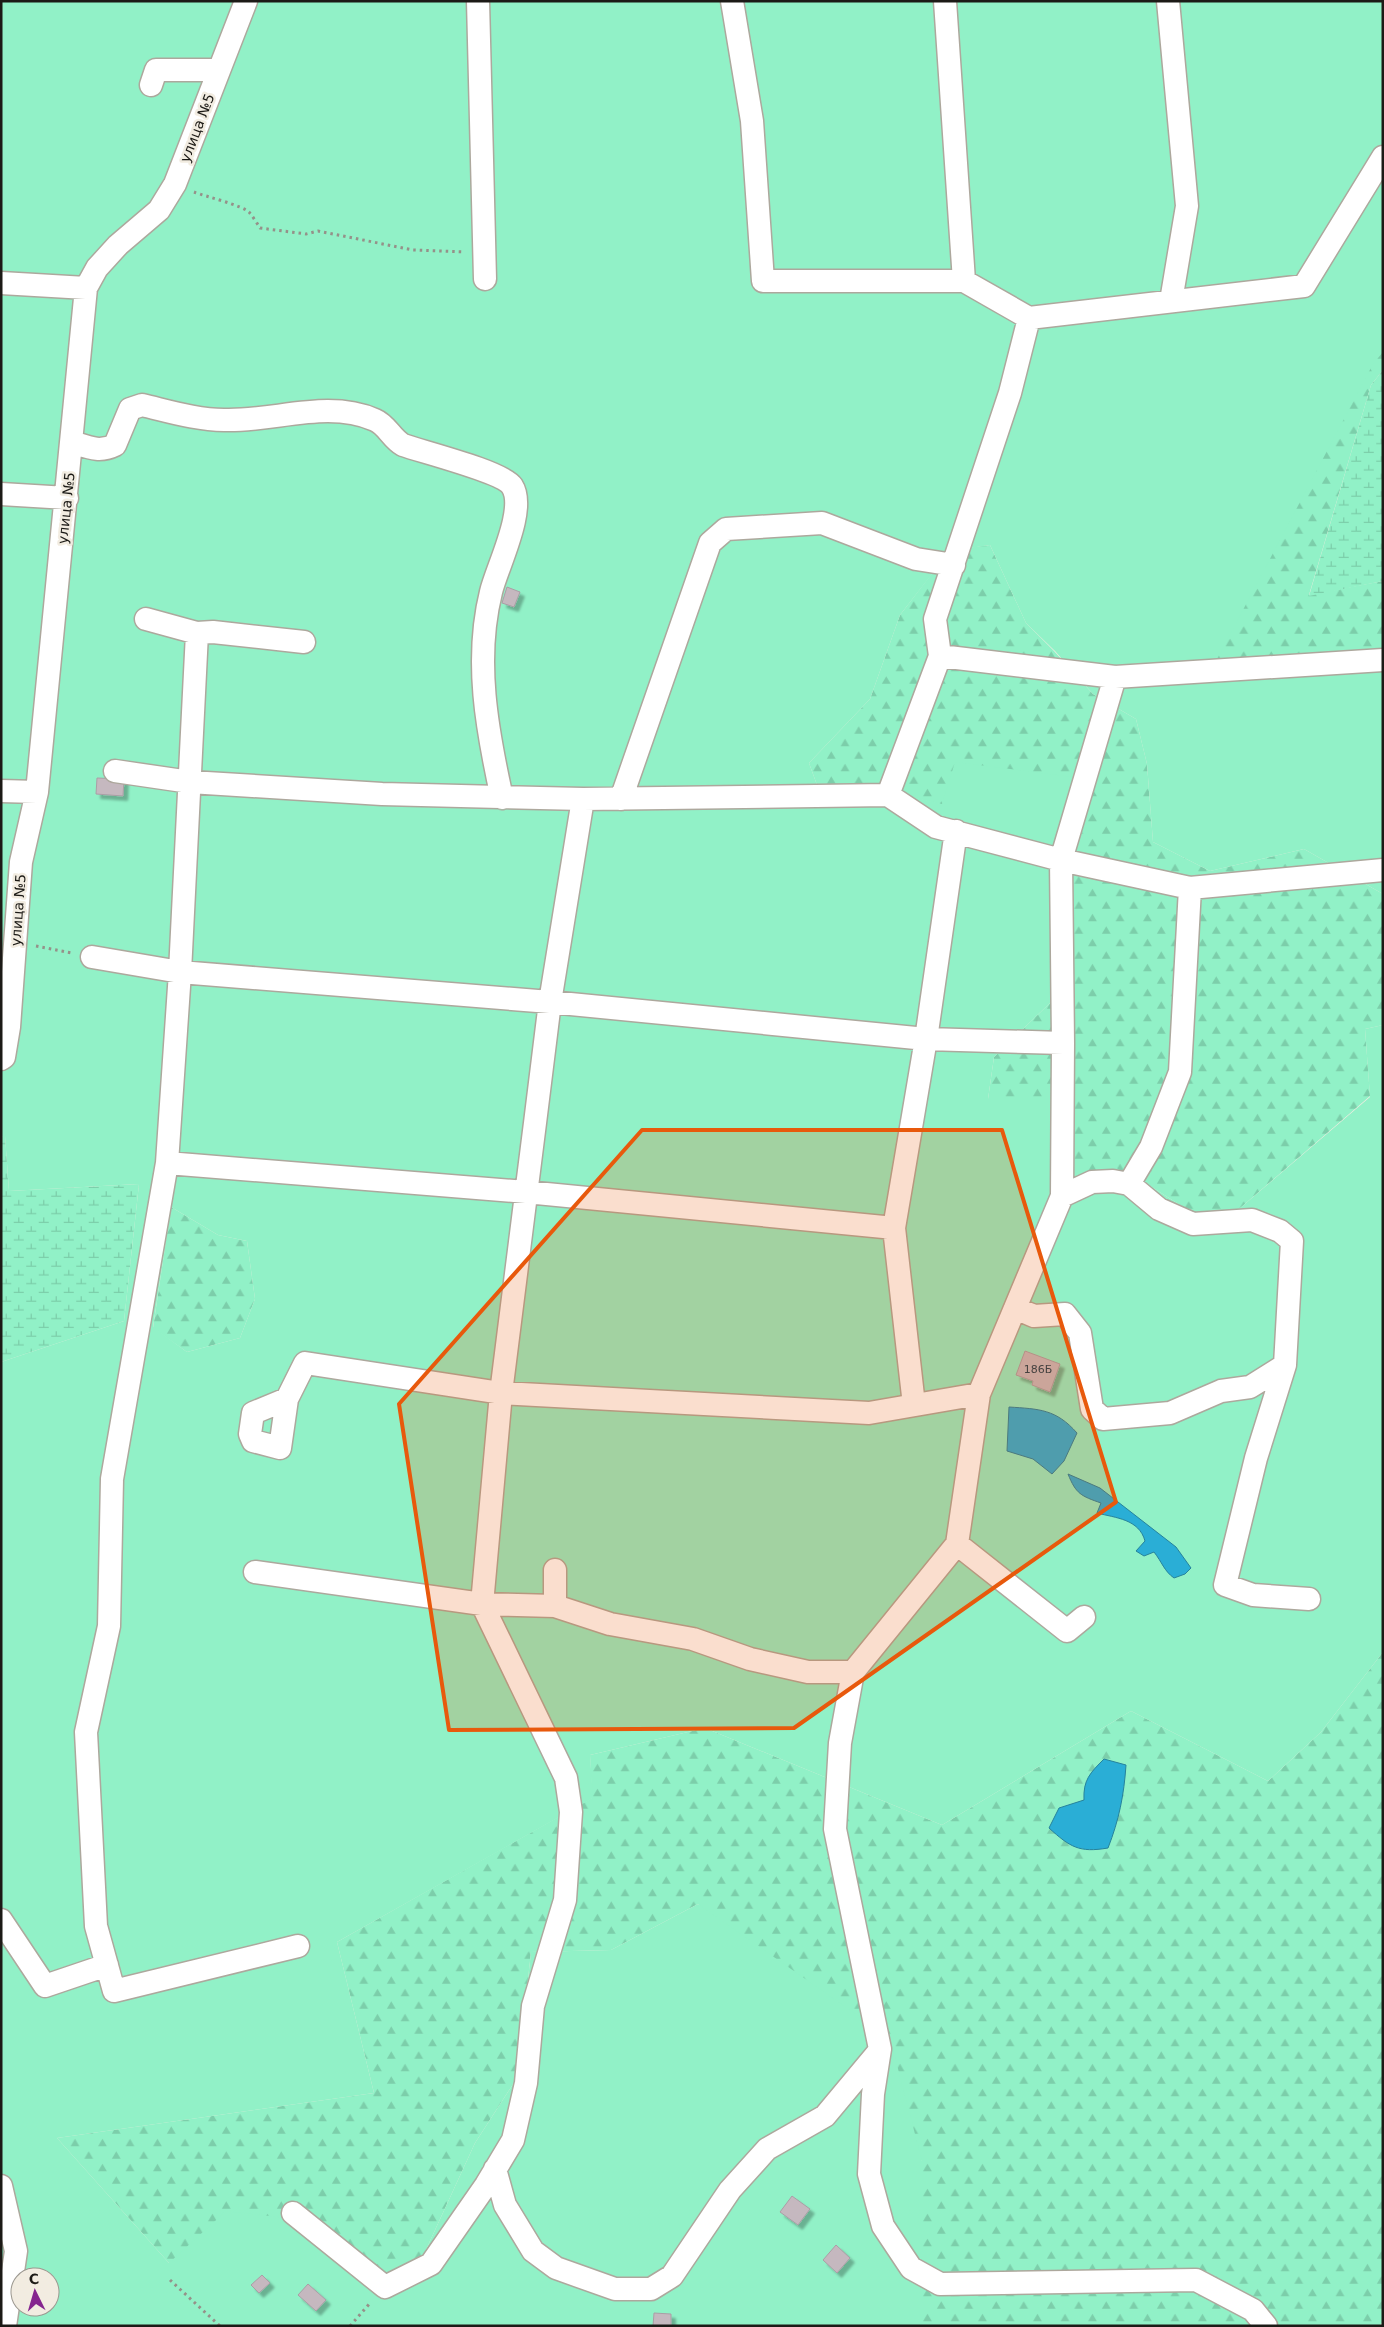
<svg xmlns="http://www.w3.org/2000/svg" width="1384" height="2327" font-family="'DejaVu Sans',sans-serif">
  <style>
    .forest { fill: url(#forest-firs) }
    .wetland { fill: url(#wetland-marsh) }
    .garden { fill: #91f1c7; fill-rule: evenodd }
    .water { fill: #2aaed6; stroke: #26829c }
    .building { fill: #c5b8bf; stroke: #aa9ea5; filter: url(#shadow) }
    .lines { fill: none; stroke-linecap: round; stroke-linejoin: round }
    .minor-casing { stroke: #ada89d; stroke-width: 25 }
    .path { stroke: #959189; stroke-width: 3; stroke-dasharray: 2.5 4; stroke-linecap: butt }
    .minor { stroke: #fff; stroke-width: 22 }
    .marked { fill: #e8590c; fill-opacity: 0.2; stroke: #e8590c; stroke-width: 4; stroke-linejoin: round }
    .labels { text-anchor: middle; dominant-baseline: central; stroke-width: 5; stroke-linejoin: round; paint-order: stroke }
    .number-label { font-size: 11px; fill: #464240 }
    .street-label { font-size: 14px; fill: #1c1a16; stroke: #f2ece1 }
  </style>
  <defs>
    <pattern id="forest-firs" width="22" height="20" patternUnits="userSpaceOnUse" patternTransform="scale(1.25)"><rect width="22" height="20" fill="#91f1c7"/><path d="M5 1l3.5 6h-7zM16 11l3.5 6h-7z" fill="#7cceaa"/></pattern>
    <pattern id="wetland-marsh" width="20" height="14" patternUnits="userSpaceOnUse" patternTransform="scale(1.25)"><rect width="20" height="14" fill="#91f1c7"/><path d="M1 5h8M5 5V1M11 12h8M15 12V8" fill="none" stroke="#7cceaa"/></pattern>
    <filter id="shadow"><feDropShadow dx="4.5" dy="4.5" stdDeviation="1" flood-color="#0004"/></filter>
  </defs>
  <rect width="100%" height="100%" fill="#f2ece1"/>
  <path class="forest" d="M1383,224V370L1371,385L1309,595L1383,581V651L1215,661Z
    M990,545L1026,623L1054,651L1093,694L1136,719L1147,764L1153,842L1210,871L1304,849L1383,894V1025L1365,1029L1370,1096L1239,1209L1199,1217L1147,1184L1075,1179L988,1099L994,1057L1052,1001L943,805L856,783L817,785L809,763L870,699L900,615L950,550Z
    M171,1207L218,1235L247,1241L255,1299L240,1338L187,1352L153,1328Z
    M1383,1652V2322L1379,2326H922V2161L698,1904L611,1950L531,1952L517,2078L475,2143L424,2254L386,2274L169,2263L57,2138L374,2093L337,1942L592,1798L590,1755L705,1728L942,1825L1131,1711L1268,1781L1321,1732Z"/>
  <path class="wetland" d="M1383,370V581L1309,596L1371,385Z
    M5,1135L9,1191L139,1184L124,1321L1,1362V1137Z"/>
  <path class="garden" d="M1,1H1383V352L1373,364L1216,661L1383,651V894L1304,849L1210,871L1153,842L1147,764L1136,719L1093,694L1055,651L1026,623L990,545L950,551L900,615L870,699L809,763L817,785L856,783L942,804L955,762L1072,777L1052,889V1001L994,1057L988,1099H1073L1075,1178L1116,1168L1147,1184L1199,1217L1239,1209L1370,1097L1365,1029L1383,1025V1652L1321,1732L1268,1781L1131,1711L942,1825L705,1728L590,1755L593,1798L337,1942L374,2093L57,2138L169,2263L226,2211L314,2221L386,2274L424,2254L475,2143L517,2078L531,1952L611,1950L698,1904L890,2038L922,2161V2326H1V1362L124,1321L139,1184L9,1191L5,1136L1,1137ZM171,1207L218,1235L247,1241L255,1299L240,1338L187,1352L153,1327ZM20,2277H50V2307H20Z"/>
  <path class="water" d="M1009,1407C1039,1409 1056,1409 1077,1433L1064,1461L1052,1474L1033,1459L1007,1451Z
    M1068,1474L1100,1488L1176,1547L1191,1568L1185,1574L1174,1578C1164,1571 1162,1562 1154,1552L1144,1556L1136,1551L1145,1541C1139,1519 1116,1518 1097,1513L1101,1503C1081,1496 1076,1494 1068,1474Z
    M1104,1759L1126,1765C1124,1795 1119,1820 1108,1848C1079,1853 1070,1847 1049,1828L1059,1808L1084,1800C1083,1780 1090,1773 1104,1759Z"/>
  <path class="building" d="M507,587L520,592L514,607L502,603Z
    M97,778L124,779L123,796L96,794Z
    M1025,1351L1060,1364L1050,1392L1032,1385L1033,1381L1016,1375Z
    M792,2196L810,2209L798,2225L780,2212Z
    M836,2245L850,2258L837,2273L823,2260Z
    M262,2275L270,2283L259,2293L251,2285Z
    M308,2284L326,2300L316,2311L298,2295Z
    M654,2313L671,2314V2326H653Z"/>
  <g class="lines">
    <defs>
      <path id="minor" d="M478,1L485,279
        M732,1L752,121L763,281H964L1029,318L1304,286L1383,157
        M945,1L964,281
        M1168,1L1187,206L1171,301
        M151,85L156,70H219
        M1,283L86,288
        M72,442C88,447 99,453 115,445L130,409L142,405C168,411 197,420 224,420C274,422 327,399 375,420C387,425 391,438 403,445C423,452 503,472 512,486C527,509 497,567 491,592C474,660 487,730 502,798
        M1,494L67,498
        M146,619L197,633L213,632L304,642
        M197,633L180,972L167,1163L112,1479L109,1626L86,1732L96,1926L114,1991L298,1946
        M940,656L935,619L1010,393L1029,318
        M1115,677L1061,860L1063,1043L1062,1196L979,1394L957,1544L853,1672L840,1743L835,1829L880,2049L873,2094L869,2174L883,2226L911,2268L940,2284L1196,2280L1253,2310L1266,2326
        M115,771L190,782L382,794L583,799L888,795L936,827L1061,860L1190,888L1383,870
        M1,791L37,792
        M888,795L940,656L1115,677L1383,660
        M621,799L710,543L726,529L822,523L916,559L954,565
        M92,957L180,972L550,1002L926,1039L1063,1043
        M1,1059L4,1057L9,1027L21,862L37,792L86,288L97,268L118,245L159,210L175,184L246,1
        M167,1163L526,1192L894,1228
        M1129,1184L1151,1147L1180,1072L1190,888
        M1062,1196L1092,1182L1113,1181L1129,1184L1159,1209L1193,1224L1252,1220L1280,1231L1292,1241L1285,1365L1256,1458L1225,1585L1253,1595L1309,1599
        M1015,1308L1034,1316L1065,1314L1080,1333L1092,1409L1103,1419L1170,1413L1221,1391L1250,1387L1285,1365
        M287,1399L253,1413L250,1434L253,1441L280,1448L287,1399L305,1363L501,1393L869,1413L979,1394
        M914,1405L894,1228L926,1039L956,831
        M957,1544L1067,1631L1084,1617
        M255,1572L482,1604L555,1606L610,1624L693,1639L750,1659L808,1672H853
        M555,1606V1570
        M1,1920L45,1986L107,1965
        M495,2169L505,2205L533,2251L556,2268L615,2289H651L672,2276L730,2190L767,2149L825,2116L880,2050
        M1,2186L16,2251L5,2326
        M293,2213L385,2287L431,2264L486,2185L513,2140L526,2083L533,2006L565,1900L571,1812L566,1778L482,1604L501,1393L535,1123L550,1002L583,799"/>
    </defs>
    <use href="#minor" class="minor-casing"/>
    <path class="path" d="M194,192C207,197 241,205 249,212C253,217 257,223 260,228L306,234L318,231L413,250L465,252
      M36,946L72,953
      M170,2280L220,2326
      M350,2326L371,2302"/>
    <use href="#minor" class="minor"/>
  </g>
  <path class="marked" d="M642,1130H1002L1116,1502L794,1728L449,1730L399,1404Z"/>
  <g class="labels">
    <g class="number-label">
      <text x="1038" y="1369">186Б</text>
    </g>
    <g class="street-label">
      <text transform="translate(197 128) rotate(-69)">улица №5</text>
      <text transform="translate(66 508) rotate(-84)">улица №5</text>
      <text transform="translate(18 910) rotate(-86)">улица №5</text>
    </g>
  </g>
  <rect width="1384" height="2327" fill="none" stroke="#1c1a16" stroke-width="5"/>
  <g transform="translate(35 2292) rotate(355)"><circle r="24" fill="#f2ece1" stroke="#9c9890"/>
  <path d="M0-4L9 19L0 12L-9 19Z" fill="#85258f"/>
  <text y="-8" font-size="14" font-weight="bold" text-anchor="middle" fill="#1c1a16">С</text>
  </g>
</svg>
